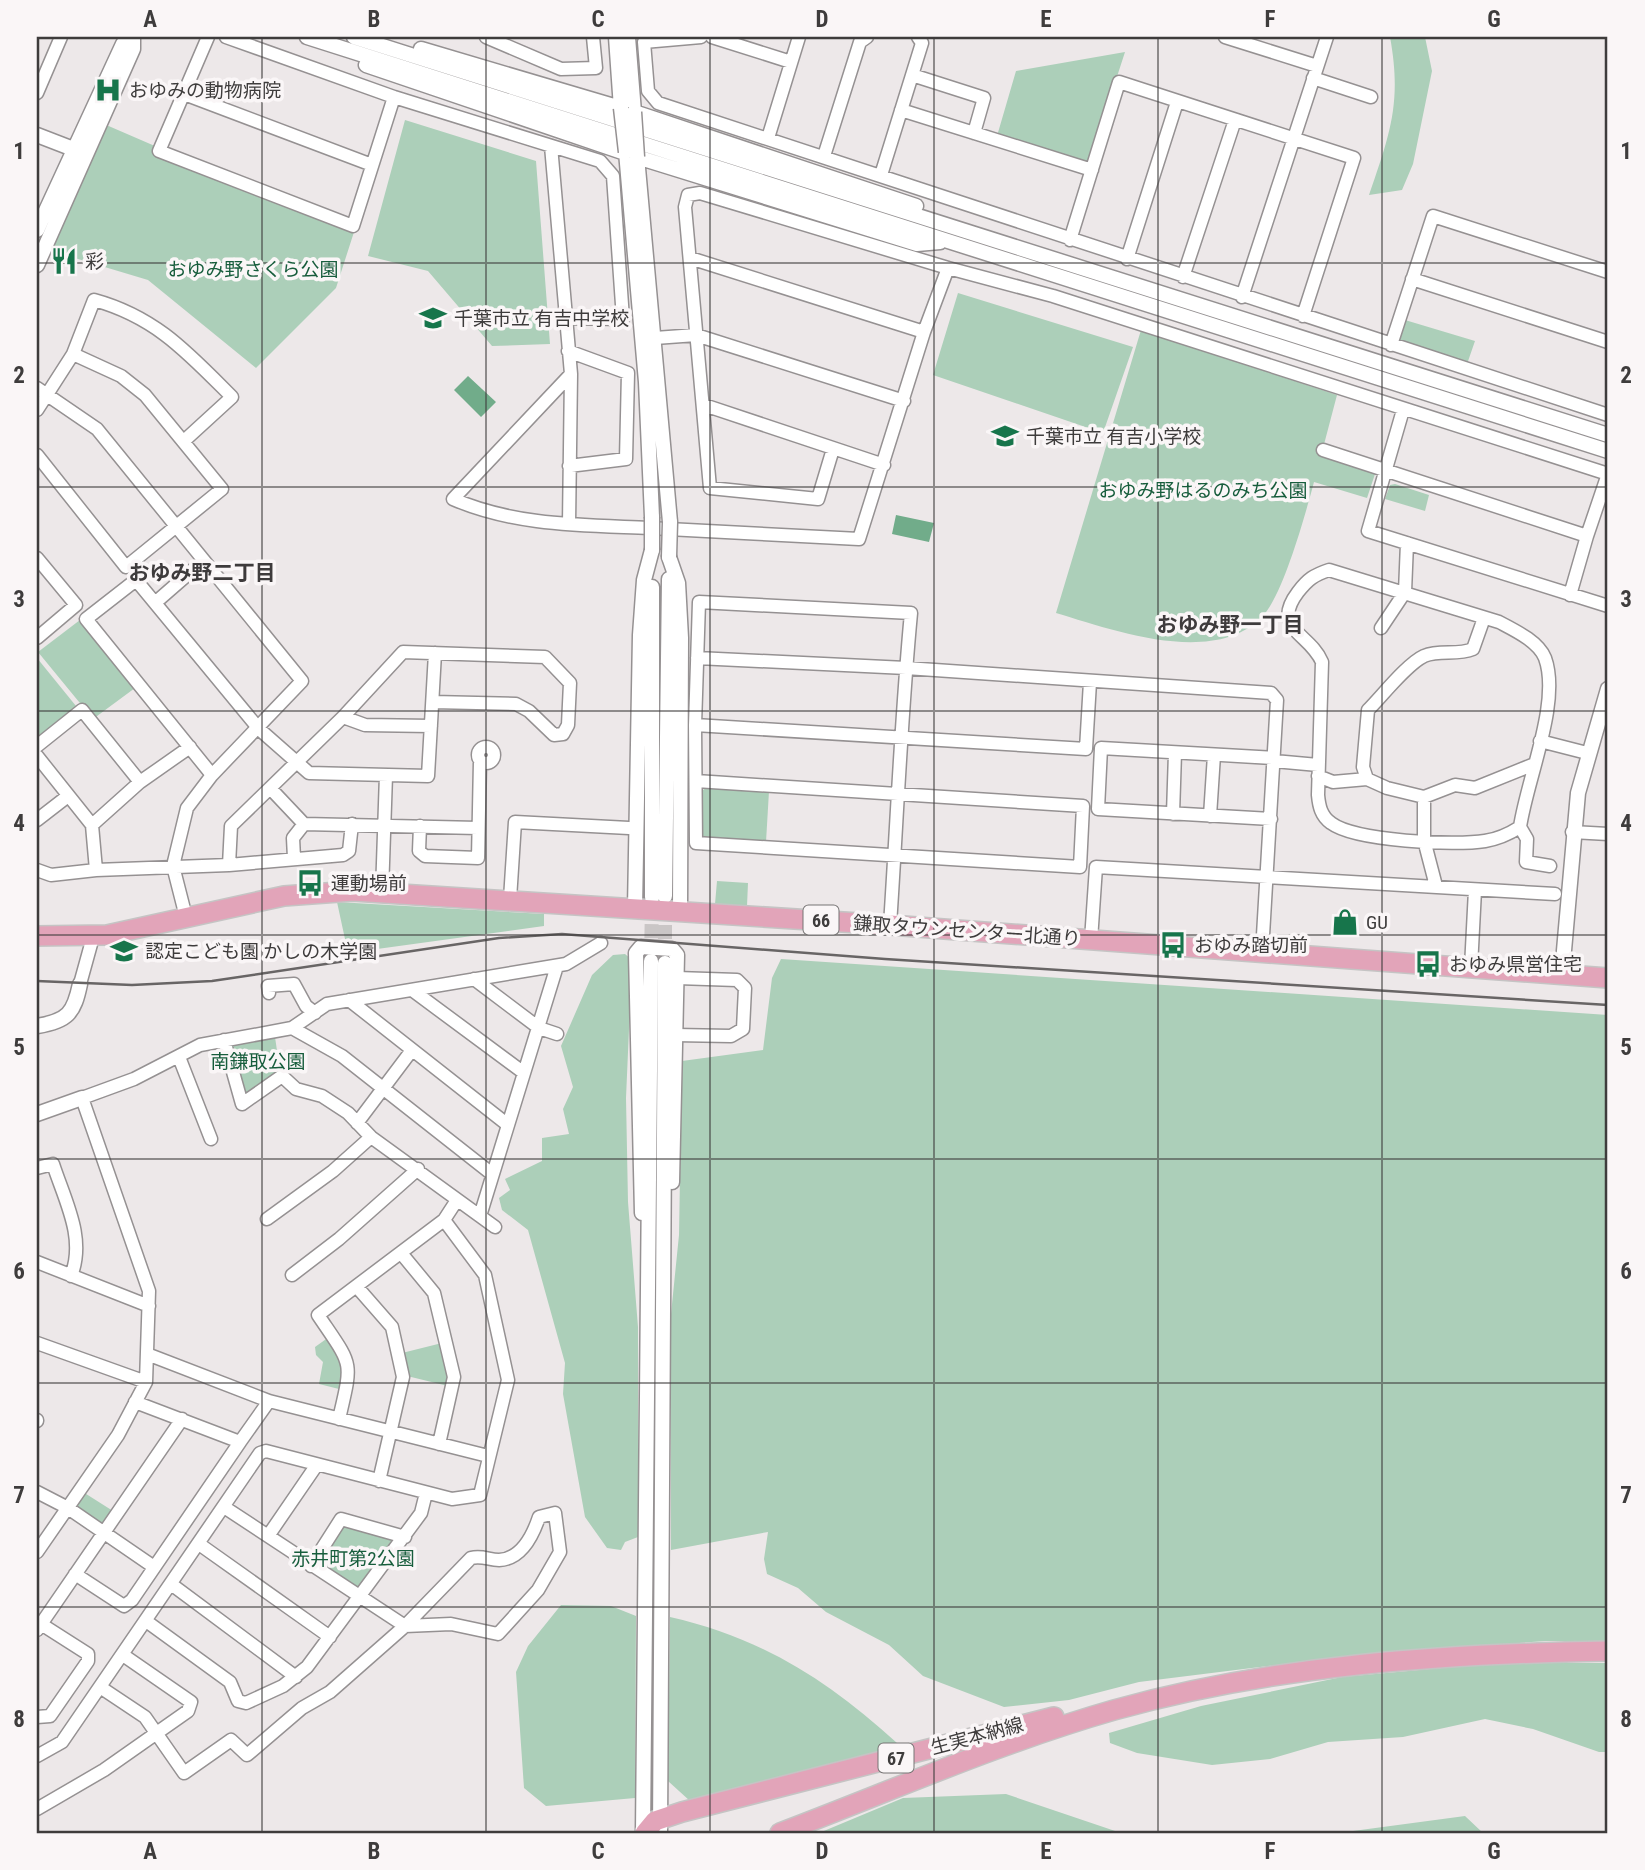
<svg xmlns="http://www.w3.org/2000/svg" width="1645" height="1870" font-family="'Roboto Condensed','Noto Sans JP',sans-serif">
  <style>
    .green { fill: #accfb9 }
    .water { fill: #71ac8a }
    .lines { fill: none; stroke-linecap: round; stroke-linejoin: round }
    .tertiary-tunnel { stroke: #cac6c6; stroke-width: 14; stroke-dasharray: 14 7; stroke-linecap: butt }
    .minor-casing { stroke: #959192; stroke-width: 15 }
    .tertiary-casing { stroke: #959192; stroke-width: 17 }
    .primary-casing { stroke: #c5c4c4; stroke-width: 22 }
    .minor { stroke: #fff; stroke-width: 12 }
    .tertiary { stroke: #fff; stroke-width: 14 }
    .primary { stroke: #e2a4b9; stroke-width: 19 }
    .rail { stroke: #686565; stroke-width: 2.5 }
    .tertiary-bridge-casing { stroke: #959192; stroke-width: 17; stroke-linecap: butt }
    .tertiary-bridge { stroke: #fff; stroke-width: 14 }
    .grid { fill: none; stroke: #3e3c3c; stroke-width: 2; stroke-opacity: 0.55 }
    .labels { text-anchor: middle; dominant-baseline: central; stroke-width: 7; stroke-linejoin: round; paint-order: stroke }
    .shield { fill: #faf6f7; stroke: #767474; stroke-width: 2 }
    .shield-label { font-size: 18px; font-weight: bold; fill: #3e3c3c }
    .poi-label { font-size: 19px; fill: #3e3c3c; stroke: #faf6f7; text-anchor: start }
    .park-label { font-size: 19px; fill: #175d3c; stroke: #faf6f7 }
    .street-label { font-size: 19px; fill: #3e3c3c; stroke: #faf6f7 }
    .neighbourhood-label { font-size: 21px; font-weight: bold; fill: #3e3b3c; stroke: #faf6f7 }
    .neatline { fill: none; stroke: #3e3c3c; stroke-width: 2.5 }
    .grid-label { font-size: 23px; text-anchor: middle; font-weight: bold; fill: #3e3c3c }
  </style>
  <rect width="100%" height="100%" fill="#ede8e9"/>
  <path class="green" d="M1390,37H1425L1432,71L1413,164L1402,190L1369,195C1390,134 1402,102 1390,37Z
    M1125,52L1088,166L997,136L1016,71Z
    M405,120L536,161L550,344L492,346L428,271L368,256Z
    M104,124L354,232L336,288L256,368L148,280L48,250Z
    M958,293L1133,347L1103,433L933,375Z
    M1405,320L1475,341L1466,367L1397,346Z
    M1141,330L1337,395L1322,452L1376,471L1367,498L1314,482C1306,512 1283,596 1262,617C1213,667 1113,630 1056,613Z
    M1395,484L1429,495L1425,511L1385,499L1390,485Z
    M80,620L135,688L93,719L38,652Z
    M37,658L76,706L37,739Z
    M706,788L769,791L766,842L704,839L700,835V792Z
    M717,881L748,883L747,906L715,904Z
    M337,902L544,914V926L348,953Z
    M625,954L632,960L626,1098L628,1202L638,1327V1537L625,1542L621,1550L607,1548L585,1517L563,1394L565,1363L528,1230L502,1210L499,1198L510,1190L505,1179L542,1161V1138L569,1134L563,1109L573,1087L561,1046L592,975L613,955Z
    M781,959L1608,1015V1641H1546L1366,1654L1139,1682L1069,1700L1004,1707L923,1676L889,1645L826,1612L798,1588L767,1574L764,1559L768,1532L671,1550V1314L679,1235L682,1061L763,1050L772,978Z
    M275,1037L280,1071L246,1096L231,1045Z
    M329,1337L341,1353L343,1390L319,1384L323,1362L316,1355L315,1347Z
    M442,1343L450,1377L448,1386L407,1376L402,1353Z
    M83,1492L113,1511L104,1525L76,1509L75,1504Z
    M344,1525L397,1537L360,1591L317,1564Z
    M561,1605L611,1606L636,1616L635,1798L546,1806L524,1788L516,1672L528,1646Z
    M670,1617C762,1638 828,1680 897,1743L895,1750L690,1801L668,1781Z
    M1496,1663H1608V1752H1599L1533,1729L1485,1719L1403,1737L1328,1742L1270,1759L1212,1765L1137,1753L1110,1743L1109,1733L1201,1706L1342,1677Z
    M1006,1794L1121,1833H819L903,1798Z
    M1465,1816L1483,1833H1348L1353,1831Z"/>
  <path class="water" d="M468,376L496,402L481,417L454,390Z
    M896,515L934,523L929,542L892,534Z"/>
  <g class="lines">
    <path class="tertiary-tunnel" d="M665,904V961
      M651,959L652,903"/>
    <defs>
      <path id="minor" d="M208,37L159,151L353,226L394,97
        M226,37L394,97L600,161L613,176L623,319L565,318
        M486,37L561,69L596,68L593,37
        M701,37L644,42L648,91L658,103L1608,415
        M712,37L791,62
        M1225,37L1317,66
        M912,75L984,98L974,133
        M1313,78L1371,97
        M37,93L61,37
        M184,94L372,165
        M901,110L1092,170
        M768,138L799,37
        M551,146L571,374L569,524
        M824,156L860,42L867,37
        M881,175L922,43L918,37
        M1070,240L1119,82L1354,158L1303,316
        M690,258L924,332
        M1127,259L1177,102
        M1183,277L1235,120
        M1412,279L1608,342
        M1242,297L1327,37
        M655,338L696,335L904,401
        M1391,345L1433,216L1608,272
        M568,351L628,373L626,459L569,466
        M571,374L453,499C515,526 583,525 649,528C719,532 789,535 859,539L924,332L948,268L1053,296L1608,474L1587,536L1323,450
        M37,388L97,429L302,681L212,775L187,808L173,866L186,917
        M704,405L884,465
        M37,410L73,354L94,300C156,317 188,353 232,397L185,440
        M1403,410L1368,531L1608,606
        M833,449L818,499L710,488L685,207L688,195L700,193L948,268
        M37,455L126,567L222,489L145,395L121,376L73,354
        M37,558L76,605L37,638
        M1329,570L1499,622C1514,630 1538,641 1545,658C1561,702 1527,779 1520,827C1509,834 1498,839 1485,841C1455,846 1355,841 1331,823C1321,816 1319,806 1318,795L1322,662C1310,633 1270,629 1298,592C1308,579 1314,575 1329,570Z
        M1570,595L1587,536
        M156,602L203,561
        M1484,618L1473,649C1457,656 1440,649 1424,656C1407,664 1382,696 1368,710L1363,767L1367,779L1387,788L1424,797L1455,785L1475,788L1532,765
        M1381,628L1405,592L1407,543
        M697,658L906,668L1271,693L1277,700L1262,952
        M343,717L365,725L431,726
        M695,725L1086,749L1090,682
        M1540,741L1587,753
        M37,746L82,710L140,782
        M478 755a8 8 0 1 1 16 0a8 8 0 1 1-16 0Z
        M37,756L92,825
        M1274,761L1318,765
        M212,775L86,619L136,580L259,729L309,773L428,776L435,653
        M1318,776L1333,782L1367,779
        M696,781L1083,806L1080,867L696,843L695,725L699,602L911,613C901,717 897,821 890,925
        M270,788L304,824L478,828
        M1424,797V840L1436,886
        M1173,814L1175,753
        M1210,816L1214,755
        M1271,819L1098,809L1101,748L1274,758
        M37,820L68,796
        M420,826L419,851L425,856L478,858L480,761
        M1520,827L1527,839L1526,862L1550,866
        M1572,832L1608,834
        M294,858L293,838L304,824
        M229,865L231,826L343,717L403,652L545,657L570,683L568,725L563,734L554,735L529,711L516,704L433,702
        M37,870L51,875L96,870L229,865L343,855L349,851L352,824
        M96,870L92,825L140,782L190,747
        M382,892L386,775
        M510,899L515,822L629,828
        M1091,940L1096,867L1555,894
        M1471,967L1475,890
        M474,979L539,1028L557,1034
        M80,984L93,937
        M412,990L524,1073
        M269,993L268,986L294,984L306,1006L315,1013
        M349,1000L508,1125
        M292,1028L342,1056L492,1174
        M675,1035L731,1036L743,1029L745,988L737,980L677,978
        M224,1040L242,1104L282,1076L296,1089L322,1096L348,1113L371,1137L495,1227
        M179,1057L211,1139
        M357,1123L412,1050
        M37,1168L53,1164C65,1201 86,1238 71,1276
        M480,1216L557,966
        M267,1219L333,1171L371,1137
        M401,1253L434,1293L454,1377L439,1444
        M37,1262L149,1306
        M292,1275L339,1239L418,1169
        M357,1287L392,1327L403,1377L379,1481
        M37,1343L146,1382
        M147,1354L269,1401L488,1456
        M339,1419C353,1359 353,1367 318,1315L444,1220L457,1200
        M37,1420V1421
        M240,1442L269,1401
        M37,1492L68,1508L154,1567
        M268,1536L316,1466
        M199,1544L330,1637
        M37,1552L118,1435L146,1382L149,1291L82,1098L134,1079L200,1045L292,1028L327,1004L566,964L601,943
        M311,1566L341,1519L405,1537
        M75,1574L124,1606L132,1600L240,1442L135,1402
        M171,1584L296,1677
        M146,1621L230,1682L238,1701L246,1703L283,1686L307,1667L421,1513L426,1493
        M37,1630L182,1419
        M100,1687L145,1717L184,1773L231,1740L247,1755L302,1708L330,1692L405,1626L471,1558C482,1555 489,1560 499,1560C521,1559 533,1535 539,1517L555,1513L560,1552L538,1590L498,1634L451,1624L405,1626L224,1507
        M37,1717L50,1716L88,1661V1654L41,1624
        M37,1756L62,1742L260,1453L266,1451L452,1499L480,1495L508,1380L485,1275L444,1220
        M37,1809L104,1770L188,1711L191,1702L123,1655"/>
      <path id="tertiary" d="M307,37L1608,451
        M354,37L1608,435
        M616,37L621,108
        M628,37L634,112
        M421,49L634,112L916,206
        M366,65L637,157L917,244L940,242
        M37,135L81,152
        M626,152L646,382L652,517
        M637,157L670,522
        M37,230L123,44L130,37
        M37,265L133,49V37
        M669,557L678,583L681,638L680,911
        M652,587V897
        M665,896L669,579
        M635,908L640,635L644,580L652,550
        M1562,973L1578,793L1608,689
        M37,1026C68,1021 74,1013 80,984
        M37,1114L82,1098
        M642,1213L636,953L641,947L672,949L677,955L672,1182
        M643,1833L651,961
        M660,1833L665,963"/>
      <path id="primary" d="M37,936L107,935L284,896L353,891L890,925L1608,978
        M645,1833L655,1821L682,1812L1054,1717
        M780,1833C891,1791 999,1743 1114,1710C1274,1665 1443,1654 1608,1651"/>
    </defs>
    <use href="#minor" class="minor-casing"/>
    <use href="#tertiary" class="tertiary-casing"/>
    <use href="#primary" class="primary-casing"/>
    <use href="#minor" class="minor"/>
    <use href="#tertiary" class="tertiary"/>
    <use href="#primary" class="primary"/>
    <path class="rail" d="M37,981L132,985L212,981L499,938L562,934L885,959L1608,1005"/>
    <defs>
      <path id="tertiary-bridge" d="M621,108L626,152
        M634,112L637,157
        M652,550V517
        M669,557L670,522"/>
    </defs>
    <use href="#tertiary-bridge" class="tertiary-bridge-casing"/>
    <use href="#tertiary-bridge" class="tertiary-bridge"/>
  </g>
  <path class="grid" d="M262,37V1833M486,37V1833M710,37V1833M934,37V1833M1158,37V1833M1382,37V1833M37,263H1608M37,487H1608M37,711H1608M37,935H1608M37,1159H1608M37,1383H1608M37,1607H1608"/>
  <defs>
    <symbol id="hospital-bare" viewBox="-9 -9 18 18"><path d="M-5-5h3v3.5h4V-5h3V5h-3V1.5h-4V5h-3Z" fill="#17754b" stroke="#faf6f7" stroke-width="2.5" paint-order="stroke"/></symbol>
    <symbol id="restaurant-bare" viewBox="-9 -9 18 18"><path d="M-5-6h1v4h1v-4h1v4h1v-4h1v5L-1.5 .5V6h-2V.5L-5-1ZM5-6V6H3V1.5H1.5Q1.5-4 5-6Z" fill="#17754b" stroke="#faf6f7" stroke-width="2.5" paint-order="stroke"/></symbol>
    <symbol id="school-bare" viewBox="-9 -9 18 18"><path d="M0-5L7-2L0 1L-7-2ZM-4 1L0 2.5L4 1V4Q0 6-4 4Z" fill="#17754b" stroke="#faf6f7" stroke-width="2.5" paint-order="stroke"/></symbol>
    <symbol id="bus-bare" viewBox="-9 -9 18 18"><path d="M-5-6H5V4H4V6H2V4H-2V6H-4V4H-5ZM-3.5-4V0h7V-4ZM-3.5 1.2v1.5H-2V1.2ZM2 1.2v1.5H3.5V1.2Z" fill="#17754b" stroke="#faf6f7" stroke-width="2.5" paint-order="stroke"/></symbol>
    <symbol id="shop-bare" viewBox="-9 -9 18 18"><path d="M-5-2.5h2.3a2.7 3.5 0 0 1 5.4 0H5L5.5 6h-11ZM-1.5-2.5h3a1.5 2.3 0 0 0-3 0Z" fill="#17754b" stroke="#faf6f7" stroke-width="2.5" paint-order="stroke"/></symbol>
  </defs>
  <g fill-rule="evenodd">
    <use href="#hospital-bare" x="89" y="71" width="38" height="38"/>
    <use href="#restaurant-bare" x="45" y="242" width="38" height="38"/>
    <use href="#school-bare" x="414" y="299" width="38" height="38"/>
    <use href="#school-bare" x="986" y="417" width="38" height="38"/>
    <use href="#bus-bare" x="291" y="864" width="38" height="38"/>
    <use href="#shop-bare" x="1326" y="903" width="38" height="38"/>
    <use href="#bus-bare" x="1154" y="926" width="38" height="38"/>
    <use href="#school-bare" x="105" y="932" width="38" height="38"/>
    <use href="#bus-bare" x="1409" y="945" width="38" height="38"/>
  </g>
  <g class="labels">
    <g class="shield">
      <rect x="803.5" y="905.5" width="35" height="29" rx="5"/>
      <rect x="878.5" y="1743.5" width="35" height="29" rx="5"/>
    </g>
    <g class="shield-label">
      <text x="821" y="920">66</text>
      <text x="896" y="1758">67</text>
    </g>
    <g class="poi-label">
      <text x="129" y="90">おゆみの動物病院</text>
      <text x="85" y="261">彩</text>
      <text x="454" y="318">千葉市立 有吉中学校</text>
      <text x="1026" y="436">千葉市立 有吉小学校</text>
      <text x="331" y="883">運動場前</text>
      <text x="1366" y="922">GU</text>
      <text x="1194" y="945">おゆみ踏切前</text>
      <text x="145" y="951">認定こども園 かしの木学園</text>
      <text x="1449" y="964">おゆみ県営住宅</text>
    </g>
    <g class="park-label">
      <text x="253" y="269">おゆみ野さくら公園</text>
      <text x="1203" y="490">おゆみ野はるのみち公園</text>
      <text x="258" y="1061">南鎌取公園</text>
      <text x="353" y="1558">赤井町第2公園</text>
    </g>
    <g class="street-label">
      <text transform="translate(967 931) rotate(4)">鎌取タウンセンター北通り</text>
      <text transform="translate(977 1736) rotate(-15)">生実本納線</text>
    </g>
    <g class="neighbourhood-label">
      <text x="202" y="573">おゆみ野二丁目</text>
      <text x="1230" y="625">おゆみ野一丁目</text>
    </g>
  </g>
  <rect width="1645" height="1870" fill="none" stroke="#faf6f7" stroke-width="77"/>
  <rect x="38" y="38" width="1568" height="1794" class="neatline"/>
  <g class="grid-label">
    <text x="150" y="27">A</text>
    <text x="374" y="27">B</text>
    <text x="598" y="27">C</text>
    <text x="822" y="27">D</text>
    <text x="1046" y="27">E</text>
    <text x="1270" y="27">F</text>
    <text x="1494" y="27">G</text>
    <text x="19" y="159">1</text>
    <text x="1626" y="159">1</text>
    <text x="19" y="383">2</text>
    <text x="1626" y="383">2</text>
    <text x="19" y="607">3</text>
    <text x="1626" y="607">3</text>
    <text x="19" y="831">4</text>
    <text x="1626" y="831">4</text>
    <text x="19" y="1055">5</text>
    <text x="1626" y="1055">5</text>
    <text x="19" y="1279">6</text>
    <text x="1626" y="1279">6</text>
    <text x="19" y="1503">7</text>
    <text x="1626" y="1503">7</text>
    <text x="19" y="1727">8</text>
    <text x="1626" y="1727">8</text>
    <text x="150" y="1859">A</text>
    <text x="374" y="1859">B</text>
    <text x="598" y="1859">C</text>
    <text x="822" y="1859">D</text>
    <text x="1046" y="1859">E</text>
    <text x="1270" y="1859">F</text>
    <text x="1494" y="1859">G</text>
  </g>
</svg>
